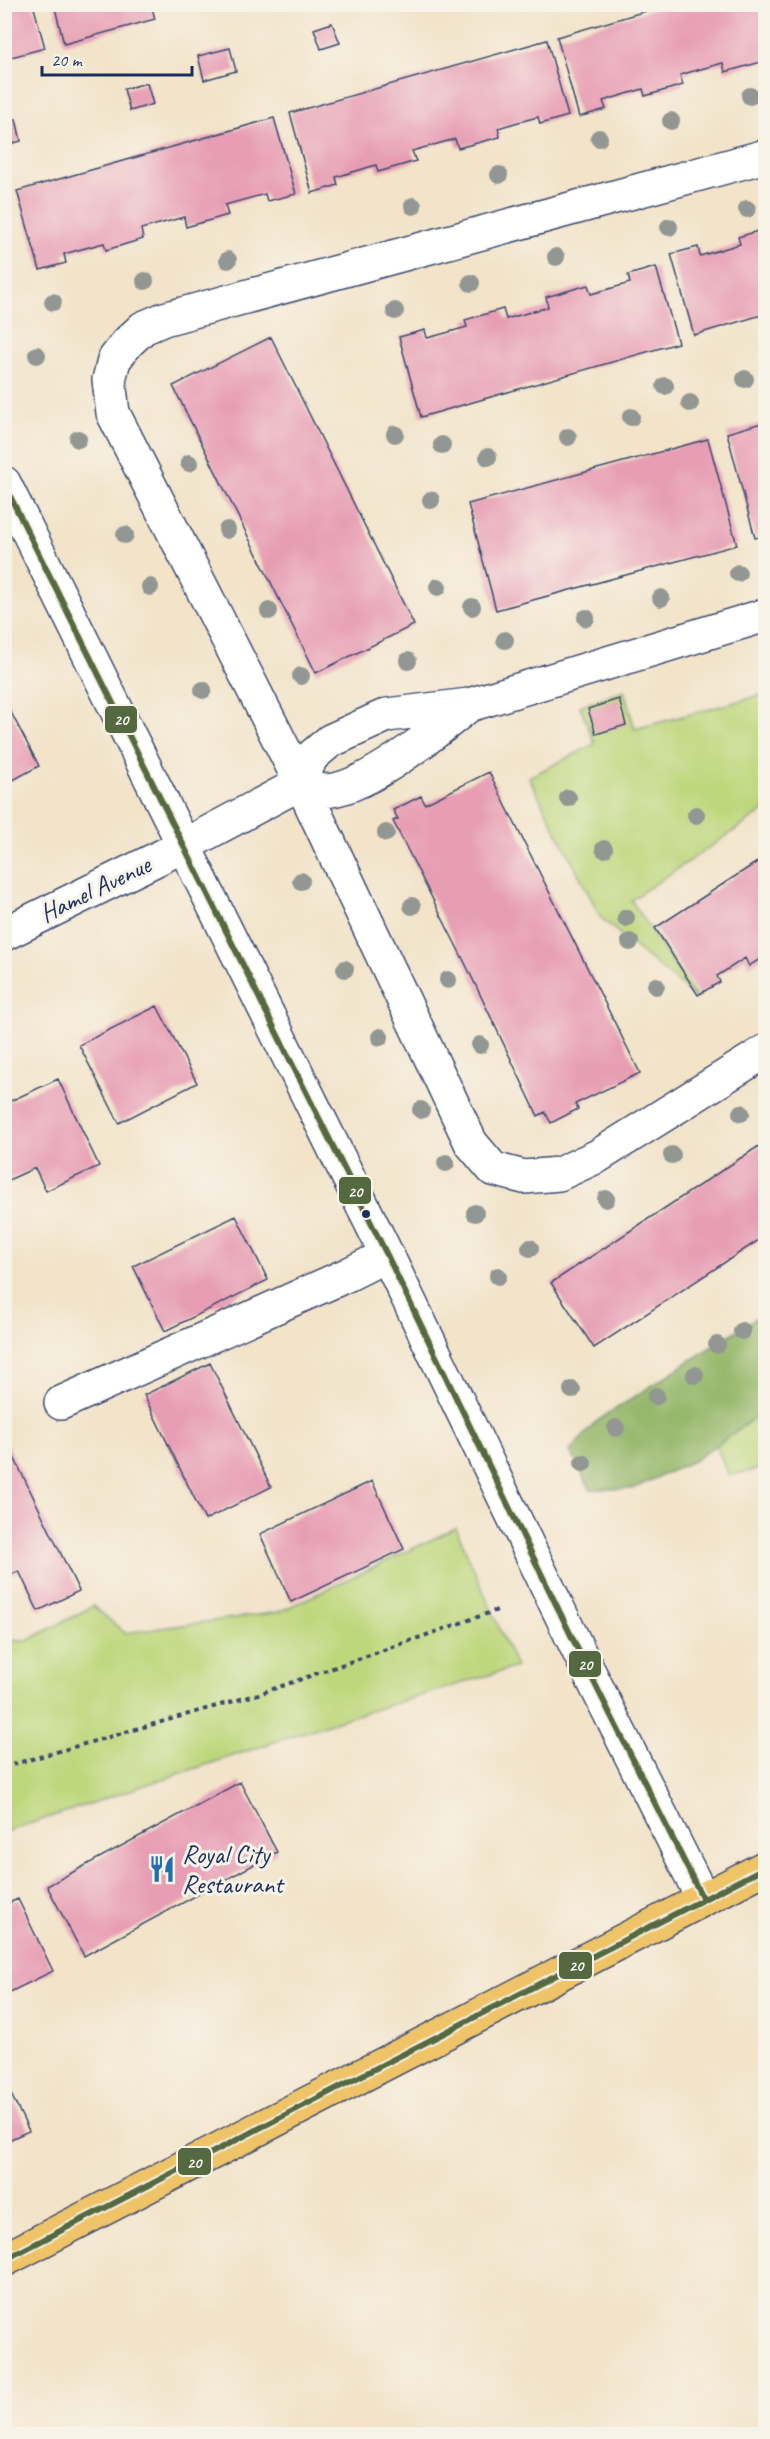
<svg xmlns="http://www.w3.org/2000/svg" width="770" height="2439" font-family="Caveat,sans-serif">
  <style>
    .green { fill: #bdd77c; stroke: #6c836d; stroke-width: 1.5 }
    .forest { fill: #96b86c; stroke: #587465; stroke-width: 1.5 }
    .building { fill: #e79db4 }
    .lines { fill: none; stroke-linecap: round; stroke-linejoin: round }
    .minor-casing { stroke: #3b4a6e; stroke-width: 36 }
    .major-casing { stroke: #3b4a6e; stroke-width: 36 }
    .path { stroke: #3b4a6e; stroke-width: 4; stroke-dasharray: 4.5 4.5; stroke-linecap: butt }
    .minor { stroke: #fff; stroke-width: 33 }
    .major { stroke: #efc469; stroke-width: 33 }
    .bus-1-casing { stroke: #f7f3e8; stroke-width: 10 }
    .bus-1 { stroke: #556940; stroke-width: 6 }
    .tree { fill: #929793 }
    .bus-dot { fill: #1b2f5e; stroke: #f7f3e8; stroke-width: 2 }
    .labels { text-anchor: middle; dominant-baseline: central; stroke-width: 6; stroke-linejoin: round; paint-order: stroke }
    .street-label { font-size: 26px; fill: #1b2f5e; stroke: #f7f3e8 }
    .poi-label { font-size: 26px; fill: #1b2f5e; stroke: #f7f3e8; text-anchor: start }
    .line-badge { stroke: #f7f3e8; stroke-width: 2 }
    .badge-label { font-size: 16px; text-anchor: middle; font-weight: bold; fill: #fff }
  </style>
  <rect width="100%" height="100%" fill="#f7f3e8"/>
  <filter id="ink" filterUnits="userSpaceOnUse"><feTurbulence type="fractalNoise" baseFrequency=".0167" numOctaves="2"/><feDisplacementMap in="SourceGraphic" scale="12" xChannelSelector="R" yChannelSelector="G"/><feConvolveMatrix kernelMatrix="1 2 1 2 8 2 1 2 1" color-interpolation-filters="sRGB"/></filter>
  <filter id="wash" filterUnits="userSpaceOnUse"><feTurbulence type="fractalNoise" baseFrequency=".008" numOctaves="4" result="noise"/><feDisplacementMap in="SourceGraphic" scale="24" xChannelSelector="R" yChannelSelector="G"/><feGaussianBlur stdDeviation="1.35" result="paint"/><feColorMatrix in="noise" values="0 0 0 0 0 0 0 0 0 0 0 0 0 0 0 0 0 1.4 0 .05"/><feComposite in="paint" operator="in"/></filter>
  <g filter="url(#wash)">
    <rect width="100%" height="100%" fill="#f2e3c9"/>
    <path class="green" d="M624,690L635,729L765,694V810L631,900L697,999L601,918L529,777L595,744L580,706Z
      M765,1410V1472L763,1468L729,1476L716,1446Z
      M456,1528L516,1667L343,1719L5,1832V1640L27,1641L93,1606L125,1633L279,1612Z"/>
    <path class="forest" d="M765,1312V1410L695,1460L632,1489H590L570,1451L597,1421Z"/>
    <g id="blocks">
      <path class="building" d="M4,4H33L45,48L4,59Z
        M54,4H151L155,19L64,44Z
        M670,4H765V61L725,72L723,63L697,70L680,75L683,85L645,96L643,89L603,101L606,109L579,117L557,37Z
        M332,23L340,43L321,49L314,29Z
        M547,40L568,116L540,124L538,117L515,123L498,128L500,137L458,148L455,139L412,151L416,161L378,172L376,165L336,177L338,185L312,193L290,113Z
        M230,48L236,71L204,80L198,56Z
        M147,83L153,104L130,111L124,89Z
        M274,118L296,194L267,201L265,194L225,205L228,215L186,227L184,217L141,229L143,239L106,250L104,243L78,250L64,254L66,263L40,270L17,191Z
        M16,119L21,141L4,146V122Z
        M765,229V314L694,335L671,254L698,247L700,256L740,244L738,237Z
        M656,267L678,343L421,417L399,337L425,330L427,338L442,334L467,327L465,320L503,309L506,319L548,307L546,297L588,285L591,294L630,283L628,275Z
        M271,337L414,625L316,673L173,386Z
        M765,422V536L755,538L727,433Z
        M708,439L737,545L496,610L468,504Z
        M4,699L39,766L4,785Z
        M619,699L626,725L596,734L588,709Z
        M489,772L640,1073L575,1104L578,1109L551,1123L545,1112L538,1116L466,965L393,821L398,819L393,810L421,796L425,804Z
        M765,857V956L749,966L745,958L717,976L720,982L698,995L655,928Z
        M157,1006L197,1083L119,1123L79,1045Z
        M58,1079L99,1166L46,1191L35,1168L4,1182V1104Z
        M765,1142V1236L594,1348L551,1283Z
        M236,1216L268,1280L165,1331L133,1266Z
        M210,1363L271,1487L205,1520L144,1395Z
        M8,1445L79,1591L38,1611L19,1571L4,1578V1447Z
        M372,1481L404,1549L291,1602L260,1534Z
        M240,1782L277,1852L84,1956L47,1886Z
        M18,1899L53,1971L4,1995V1905Z
        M4,2080L29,2131L4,2142Z"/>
    </g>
  </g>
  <g filter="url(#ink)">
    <use href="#blocks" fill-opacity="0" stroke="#3b4a6e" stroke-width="1.5"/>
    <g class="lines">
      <defs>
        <path id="minor" d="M766,156L164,319L143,328L127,343L114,360L109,380L113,413L301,783L471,1143L493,1169L524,1177L559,1174L598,1156L766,1051
          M4,483L387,1255L581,1656L703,1899
          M301,783C306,785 312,789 318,790C357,798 439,729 469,705
          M4,934L185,845L301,783L311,757L330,741L387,715L469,705L766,615
          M61,1403L347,1275L387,1255"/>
        <path id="major" d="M4,2260L766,1867"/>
      </defs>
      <use href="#minor" class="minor-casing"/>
      <use href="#major" class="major-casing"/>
      <path class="path" d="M4,1767L262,1693L497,1610"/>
      <use href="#minor" class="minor"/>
      <use href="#major" class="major"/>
      <defs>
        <path id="bus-1" d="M4,484L387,1255L581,1656L703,1899
          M4,2260L766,1867"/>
      </defs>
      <use href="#bus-1" class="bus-1-casing"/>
      <use href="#bus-1" class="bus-1"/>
    </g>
    <g class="tree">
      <circle cx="750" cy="96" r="9"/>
      <circle cx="671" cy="121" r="9"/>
      <circle cx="599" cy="138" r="9"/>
      <circle cx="499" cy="175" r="9"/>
      <circle cx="413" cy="206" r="9"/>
      <circle cx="747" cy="209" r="9"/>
      <circle cx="669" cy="227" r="9"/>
      <circle cx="556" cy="257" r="9"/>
      <circle cx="228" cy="260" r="9"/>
      <circle cx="145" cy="281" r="9"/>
      <circle cx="471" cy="283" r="9"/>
      <circle cx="53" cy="302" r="9"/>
      <circle cx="395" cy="311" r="9"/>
      <circle cx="37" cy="355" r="9"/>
      <circle cx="745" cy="379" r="9"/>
      <circle cx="665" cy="386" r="9"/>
      <circle cx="690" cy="403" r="9"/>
      <circle cx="631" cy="417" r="9"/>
      <circle cx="395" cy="434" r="9"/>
      <circle cx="568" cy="437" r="9"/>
      <circle cx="78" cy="439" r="9"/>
      <circle cx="442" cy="445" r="9"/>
      <circle cx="488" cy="457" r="9"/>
      <circle cx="189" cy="463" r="9"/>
      <circle cx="431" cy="500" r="9"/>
      <circle cx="227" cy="530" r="9"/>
      <circle cx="125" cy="535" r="9"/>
      <circle cx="738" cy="573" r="9"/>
      <circle cx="150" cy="587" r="9"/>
      <circle cx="438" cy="587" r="9"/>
      <circle cx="661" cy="598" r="9"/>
      <circle cx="472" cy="607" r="9"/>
      <circle cx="269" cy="611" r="9"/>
      <circle cx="586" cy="618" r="9"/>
      <circle cx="505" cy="640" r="9"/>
      <circle cx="408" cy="661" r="9"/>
      <circle cx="301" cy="676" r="9"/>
      <circle cx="203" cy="690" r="9"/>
      <circle cx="568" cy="798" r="9"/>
      <circle cx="696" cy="815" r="9"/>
      <circle cx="386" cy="833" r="9"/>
      <circle cx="604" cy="849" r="9"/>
      <circle cx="301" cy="881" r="9"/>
      <circle cx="412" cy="906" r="9"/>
      <circle cx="626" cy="918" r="9"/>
      <circle cx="630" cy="942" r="9"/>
      <circle cx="345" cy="969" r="9"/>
      <circle cx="448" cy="980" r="9"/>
      <circle cx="656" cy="986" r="9"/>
      <circle cx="380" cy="1037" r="9"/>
      <circle cx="480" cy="1045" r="9"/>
      <circle cx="421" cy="1110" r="9"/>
      <circle cx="741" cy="1113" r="9"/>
      <circle cx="672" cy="1155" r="9"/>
      <circle cx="446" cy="1163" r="9"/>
      <circle cx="606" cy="1199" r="9"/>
      <circle cx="475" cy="1213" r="9"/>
      <circle cx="530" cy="1248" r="9"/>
      <circle cx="498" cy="1276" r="9"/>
      <circle cx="742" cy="1331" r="9"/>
      <circle cx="717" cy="1345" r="9"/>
      <circle cx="695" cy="1375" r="9"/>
      <circle cx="572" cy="1390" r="9"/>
      <circle cx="656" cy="1396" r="9"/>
      <circle cx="616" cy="1428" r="9"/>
      <circle cx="583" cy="1463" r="9"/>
    </g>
  </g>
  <defs>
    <symbol id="restaurant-bare" viewBox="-9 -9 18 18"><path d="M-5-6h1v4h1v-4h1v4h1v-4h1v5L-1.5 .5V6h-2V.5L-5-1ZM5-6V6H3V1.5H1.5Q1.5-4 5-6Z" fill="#1f6fb2" stroke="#f7f3e8" stroke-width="2.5" paint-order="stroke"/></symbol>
  </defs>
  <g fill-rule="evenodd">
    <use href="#restaurant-bare" x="143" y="1850" width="38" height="38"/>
  </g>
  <circle class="bus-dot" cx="366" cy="1214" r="5"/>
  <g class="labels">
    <g class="street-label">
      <text transform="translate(95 889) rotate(-26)">Hamel Avenue</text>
    </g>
    <g class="poi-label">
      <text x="182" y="1854">Royal City<tspan x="182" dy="30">Restaurant</tspan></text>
    </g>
  </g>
  <g class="line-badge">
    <rect x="104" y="705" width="34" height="29" rx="6" fill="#556940"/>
    <rect x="338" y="1176" width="34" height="29" rx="6" fill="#556940"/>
    <rect x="568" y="1650" width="34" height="28" rx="6" fill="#556940"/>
    <rect x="558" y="1951" width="35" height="29" rx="6" fill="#556940"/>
    <rect x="177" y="2147" width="35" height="29" rx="6" fill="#556940"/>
  </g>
  <g class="badge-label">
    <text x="121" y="725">20</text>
    <text x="355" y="1197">20</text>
    <text x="585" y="1670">20</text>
    <text x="576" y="1971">20</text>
    <text x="194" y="2168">20</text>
  </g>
  <rect width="770" height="2439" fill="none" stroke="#f7f3e8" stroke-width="24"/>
  <path d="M42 66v9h150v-9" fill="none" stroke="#1b2f5e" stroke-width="3"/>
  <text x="51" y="66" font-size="18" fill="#1b2f5e" stroke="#f7f3e8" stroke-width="4.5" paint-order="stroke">20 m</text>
</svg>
